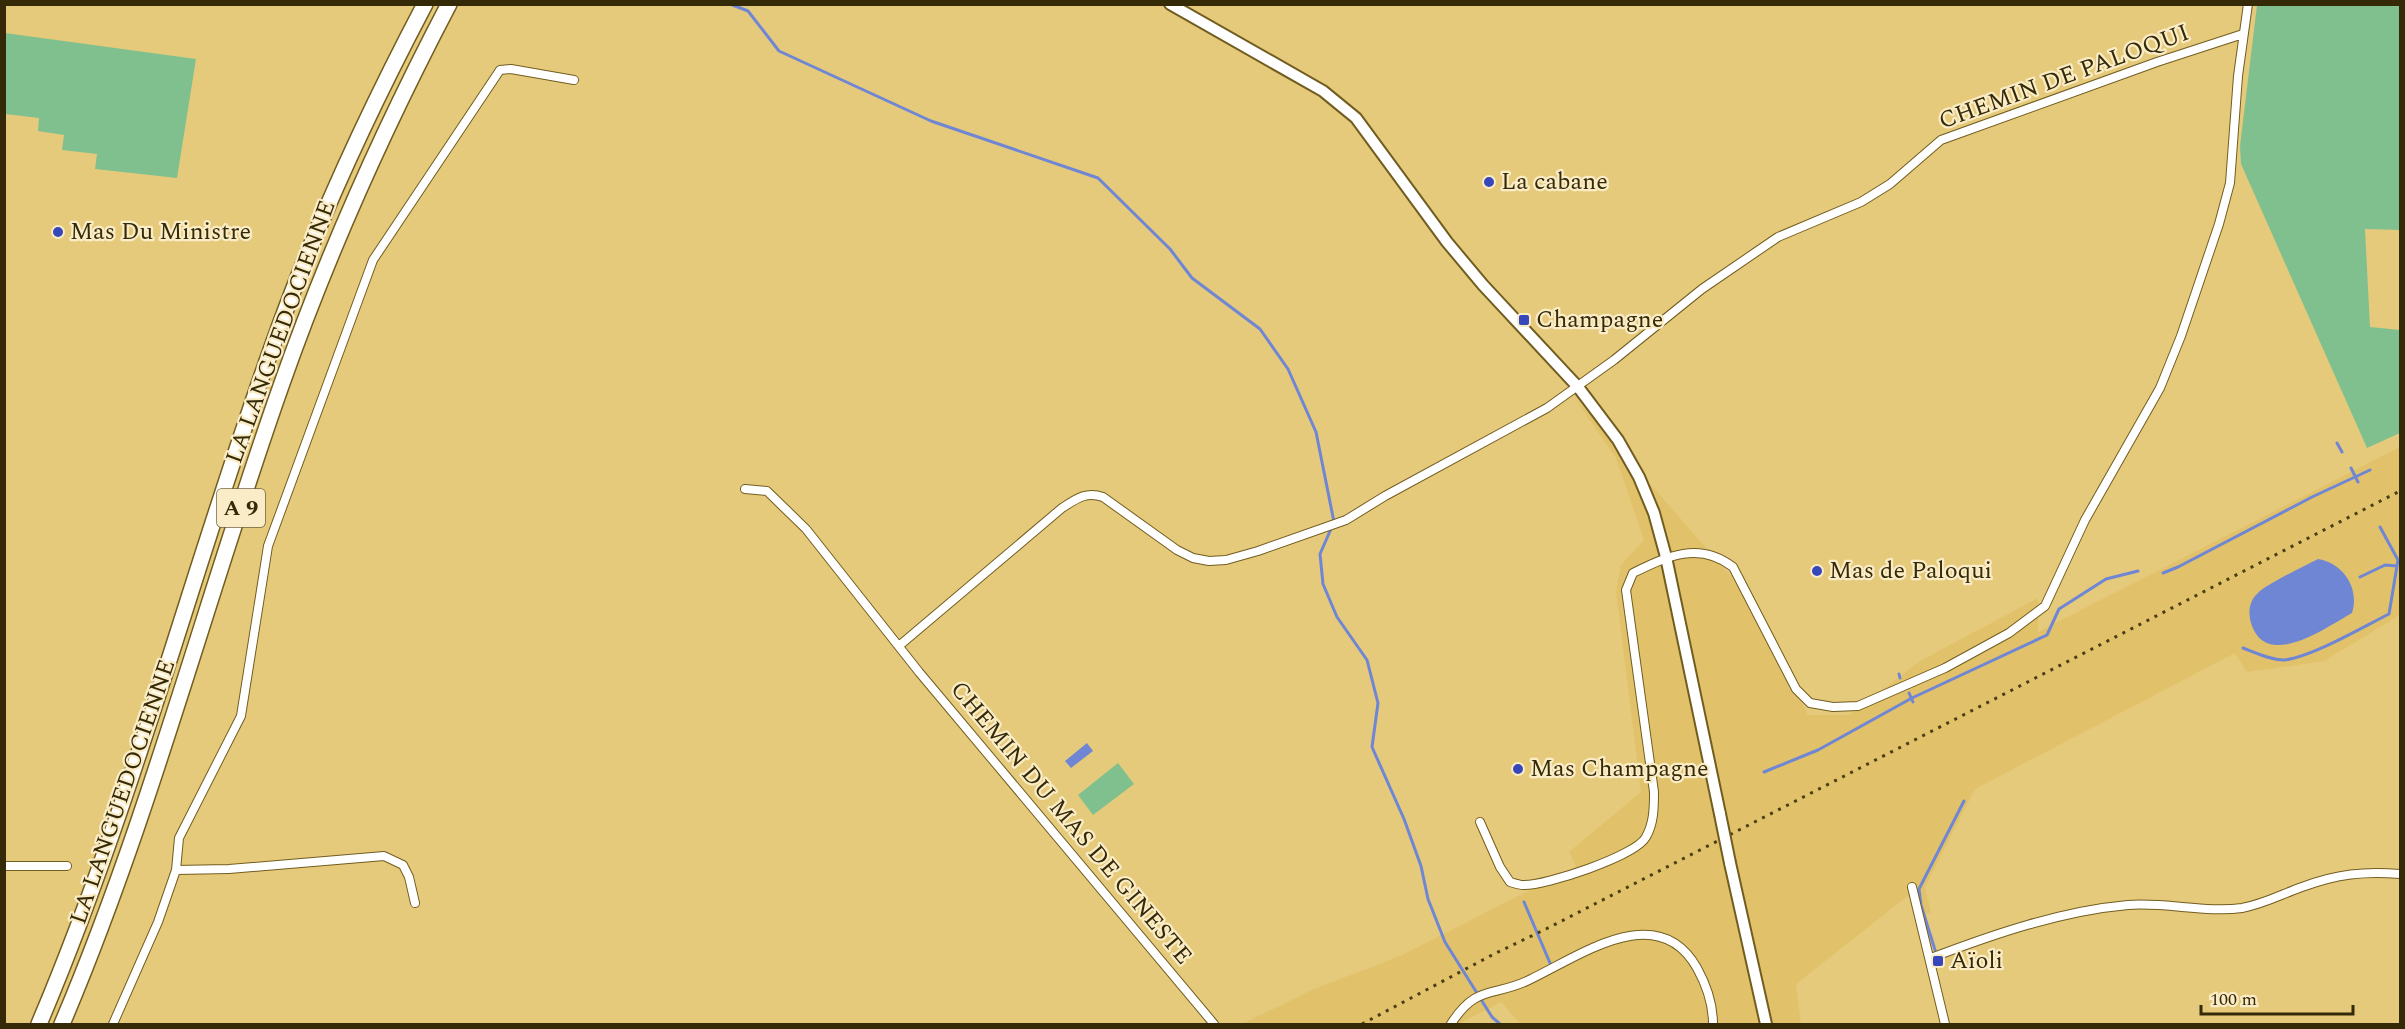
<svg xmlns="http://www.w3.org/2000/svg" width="2405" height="1029" font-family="Spectral,serif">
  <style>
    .built { fill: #e1c26a }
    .green { fill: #80c08e }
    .water { fill: #6f86d5 }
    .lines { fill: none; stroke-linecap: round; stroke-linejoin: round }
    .stream { stroke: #6f86d5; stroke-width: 3 }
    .minor-casing { stroke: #715d20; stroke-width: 10 }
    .tertiary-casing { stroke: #715d20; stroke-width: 14 }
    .motorway-casing { stroke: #715d20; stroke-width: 18 }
    .minor { stroke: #fff; stroke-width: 8 }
    .tertiary { stroke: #fff; stroke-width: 10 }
    .motorway { stroke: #fff; stroke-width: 15 }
    .rail { stroke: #4b3e15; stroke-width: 3; stroke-dasharray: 3 6; stroke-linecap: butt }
    .tertiary-bridge-casing { stroke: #715d20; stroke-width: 14; stroke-linecap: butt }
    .tertiary-bridge { stroke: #fff; stroke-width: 10 }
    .poi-dot { fill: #3547ba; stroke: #faecc6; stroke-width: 2 }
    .labels { text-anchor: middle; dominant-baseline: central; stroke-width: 4.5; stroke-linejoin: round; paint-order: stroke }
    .shield { fill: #faecc6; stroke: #706440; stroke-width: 1.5 }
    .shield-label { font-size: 22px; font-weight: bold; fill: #352a07 }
    .street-label { font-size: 24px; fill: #352a07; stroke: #faecc6 }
    .poi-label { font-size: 24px; fill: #352a07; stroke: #faecc6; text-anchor: start }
  </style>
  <rect width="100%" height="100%" fill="#e6ca7b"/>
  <path class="built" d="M1574,397L1736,582L1808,715H1850L1920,661L2038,598V632L2400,447V615L2324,661L2247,672L2235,653L1975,789L1925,887L1931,913L1924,914L1909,895L1796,984L1801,1024H1520L1501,1002L1459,1024H1242L1312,990L1400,956L1576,867L1569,852L1641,792L1616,592L1621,565L1644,540L1616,458Z"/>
  <path class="green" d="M2257,5H2400V230L2365,229L2370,327L2400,330V433L2367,448L2241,164L2240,146Z
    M5,33L196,59L177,178L95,169L97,154L62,150L64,135L38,131L39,118L5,114Z
    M1118,763L1134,784L1093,815L1078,795Z"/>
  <path class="water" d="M2318,559C2343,563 2360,588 2352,613C2325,628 2266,671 2251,623C2248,612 2249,601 2258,593C2266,584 2305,566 2318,559Z
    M1087,743L1093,751L1071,768L1065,761Z"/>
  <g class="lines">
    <path class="stream" d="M730,4L748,11L779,51L931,121L1098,178L1170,249L1192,278L1260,329L1288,369L1316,432L1334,522L1320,554L1323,584L1337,617L1367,660L1378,703L1372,747L1404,819L1421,866L1428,899L1445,942L1492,1017L1500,1024
      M2337,443L2342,452
      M2351,468L2358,482
      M2163,573L2178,567L2312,497L2370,470
      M2360,577L2385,565L2397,566
      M2243,648C2256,653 2270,660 2284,660C2310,658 2363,627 2389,614L2398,560L2380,527
      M1899,674L1900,678
      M1909,693L1913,702
      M1764,772L1818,750L1912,698L2047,635L2059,609L2106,579L2138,571
      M1524,902L1550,963
      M1935,950L1921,905L1919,889L1964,801"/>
    <defs>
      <path id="minor" d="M745,489L767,491L806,529L919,672L1214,1024
        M900,645L1062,508C1076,499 1086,491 1103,497L1177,550L1193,558L1209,561L1226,560L1258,551L1346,520L1385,496L1547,408L1614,360L1702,289L1778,237L1861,202L1890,184L1941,140L2157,62L2243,34
        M1480,822L1500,867L1510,882C1514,883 1519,885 1523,885C1545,886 1636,856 1646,837C1654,823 1654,807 1654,792L1626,590L1633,573C1668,556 1699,541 1733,567L1796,689L1810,703L1833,707L1858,706L1945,668L2009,633L2045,606L2085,520L2160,388L2181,336L2219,224L2230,183L2238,76L2248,4
        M4,866H67
        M176,870L229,869L384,856L403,865L409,877L415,903
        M1912,887L1945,1024
        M1931,958C1994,934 2061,911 2128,905C2165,902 2207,913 2242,908C2264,904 2282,894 2302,887C2337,874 2364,871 2400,874
        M113,1024L158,922L176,870L179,838L241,716L268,546L373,260L500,70L511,69L574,80
        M1451,1024C1477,983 1494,998 1531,979C1581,955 1658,899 1697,968C1707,986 1713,1004 1713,1024"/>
      <path id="tertiary" d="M1170,4L1323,91L1356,118L1447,242L1483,285L1578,387L1618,440L1639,477L1654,513L1666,557L1720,814
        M1730,863L1766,1024"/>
      <path id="motorway" d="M39,1024C132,805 191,574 271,350C313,231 366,116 425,4
        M62,1024C150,817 206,598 281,386C327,255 384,128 449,4"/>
    </defs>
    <use href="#minor" class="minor-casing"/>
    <use href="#tertiary" class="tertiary-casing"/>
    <use href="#motorway" class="motorway-casing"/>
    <use href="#minor" class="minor"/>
    <use href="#tertiary" class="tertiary"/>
    <use href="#motorway" class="motorway"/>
    <path class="rail" d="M1362,1024L1494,954L1546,929L2400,491"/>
    <defs>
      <path id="tertiary-bridge" d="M1720,814L1730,863"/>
    </defs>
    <use href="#tertiary-bridge" class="tertiary-bridge-casing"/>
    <use href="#tertiary-bridge" class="tertiary-bridge"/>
  </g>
  <g class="poi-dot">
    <circle cx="1489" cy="182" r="6"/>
    <circle cx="58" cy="232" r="6"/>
    <rect x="1518" y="314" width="12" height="12" rx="3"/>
    <circle cx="1817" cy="571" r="6"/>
    <circle cx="1518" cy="769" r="6"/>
    <rect x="1932" y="955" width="12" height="12" rx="3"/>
  </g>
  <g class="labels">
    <rect class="shield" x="217" y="489" width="48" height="38" rx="4.5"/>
    <g class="shield-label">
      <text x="241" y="508">A 9</text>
    </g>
    <g class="street-label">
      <text transform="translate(2064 77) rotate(-20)">CHEMIN DE PALOQUI</text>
      <text transform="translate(281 332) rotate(-70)">LA LANGUEDOCIENNE</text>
      <text transform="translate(123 792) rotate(-71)">LA LANGUEDOCIENNE</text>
      <text transform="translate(1071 823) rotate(50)">CHEMIN DU MAS DE GINESTE</text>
    </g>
    <g class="poi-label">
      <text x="1501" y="182">La cabane</text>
      <text x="70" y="232">Mas Du Ministre</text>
      <text x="1536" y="320">Champagne</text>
      <text x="1829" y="571">Mas de Paloqui</text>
      <text x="1530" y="769">Mas Champagne</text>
      <text x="1950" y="961">Aïoli</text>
    </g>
  </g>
  <rect width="2405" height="1029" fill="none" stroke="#352a07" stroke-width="12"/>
  <path d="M2201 1005v9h152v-9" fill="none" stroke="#352a07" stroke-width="3"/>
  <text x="2210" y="1005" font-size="18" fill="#352a07" stroke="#faecc6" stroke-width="4.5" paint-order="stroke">100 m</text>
</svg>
